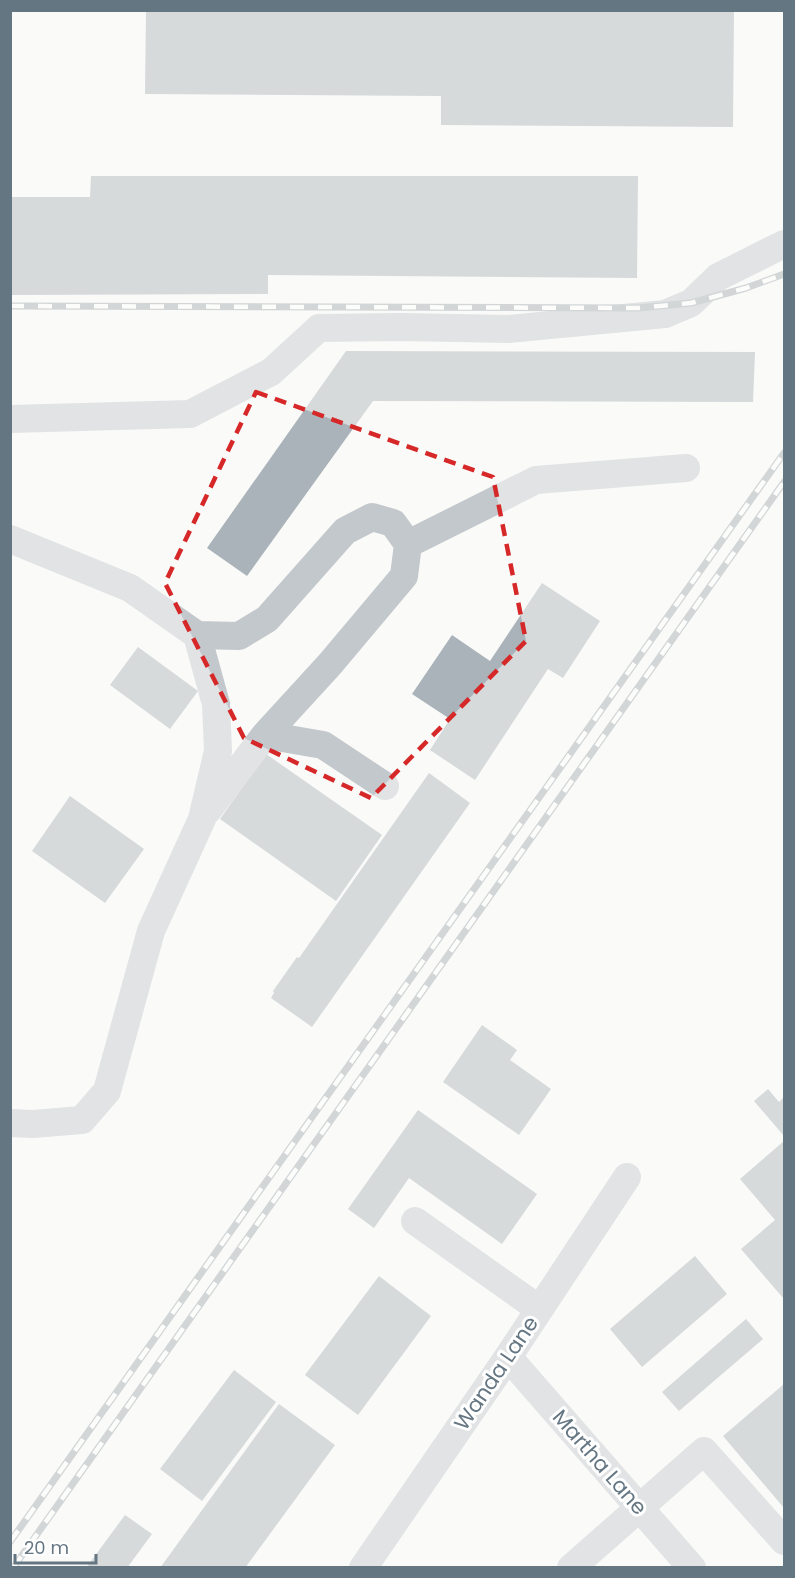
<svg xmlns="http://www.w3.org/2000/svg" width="795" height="1578" font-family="Poppins,sans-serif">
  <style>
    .building { fill: #aab3b9 }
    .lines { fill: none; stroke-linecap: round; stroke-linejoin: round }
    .minor { stroke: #c3c8cc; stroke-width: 28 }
    .rail-casing { stroke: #a2aab0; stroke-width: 7 }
    .rail { stroke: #fff; stroke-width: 4.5; stroke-dasharray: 14; stroke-linecap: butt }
    .marked { fill: none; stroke: #d62828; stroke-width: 4.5; stroke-dasharray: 12 8; stroke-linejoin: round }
    .labels { text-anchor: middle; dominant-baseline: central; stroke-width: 6; stroke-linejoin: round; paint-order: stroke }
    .street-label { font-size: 21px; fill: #657683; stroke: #fff }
  </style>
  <rect width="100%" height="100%" fill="#fafaf8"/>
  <path class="building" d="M146,10H734L733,127L441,125V96L145,94Z
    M91,176H638L637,278L268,275V294L10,295V197H90Z
    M346,351L755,352L753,402L373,401L247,576L207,548Z
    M542,583L600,621L563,678L548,669L475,780L430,750L450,719L412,694L452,635L490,661Z
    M138,647L198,691L170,729L110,685Z
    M266,754L382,835L336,901L220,819Z
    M429,773L470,803L312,1027L271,998L274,993L273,991L297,957L299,958Z
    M70,796L144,849L105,903L32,851Z
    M482,1025L517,1050L510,1060L551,1089L519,1135L443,1082Z
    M768,1089L779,1102L784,1097V1136L754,1101Z
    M418,1110L537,1194L502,1244L409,1178L374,1228L348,1209Z
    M784,1141V1299L741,1249L775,1220L740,1179Z
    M695,1256L727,1294L642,1367L610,1329Z
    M379,1276L431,1316L358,1415L305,1375Z
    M746,1319L763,1339L679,1411L662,1392Z
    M234,1370L276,1402L202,1501L160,1469Z
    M784,1384V1508L723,1436Z
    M279,1404L335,1445L245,1568H160Z
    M125,1515L152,1534L127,1568H86Z"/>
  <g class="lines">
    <path class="minor" d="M10,419L190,414L271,372L319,328L401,327L508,329L665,314L691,303L718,277L784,244
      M10,539L130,588L197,635L216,704L218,751L202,819L151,931L107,1091L82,1120L33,1124L10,1123
      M408,544L536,480L686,468
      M197,635L239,636L267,619L345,531L372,517L393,523L408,544L404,576L330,664L265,735
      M208,810L265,735L323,745L385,786
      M415,1221L539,1309
      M508,1357L692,1568
      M363,1568L508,1357L627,1177
      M571,1568L704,1451L784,1541"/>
    <defs>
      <path id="rail" d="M10,306L638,308L691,303L746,288L784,274
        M10,1542L784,453
        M13,1568L784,482"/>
    </defs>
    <use href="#rail" class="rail-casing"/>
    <use href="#rail" class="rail"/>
  </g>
  <path d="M0 0H795V1578H0ZM256,392L493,477L526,641L371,798L244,738L165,583Z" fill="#fafaf8" fill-opacity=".55" fill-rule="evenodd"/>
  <path class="marked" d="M256,392L493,477L526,641L371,798L244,738L165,583Z"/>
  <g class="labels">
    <g class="street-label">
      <text transform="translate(496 1373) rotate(-56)">Wanda Lane</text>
      <text transform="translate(600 1462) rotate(49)">Martha Lane</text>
    </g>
  </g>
  <rect width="795" height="1578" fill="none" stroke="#657683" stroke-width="24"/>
  <path d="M15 1554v9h81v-9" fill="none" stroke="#657683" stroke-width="3"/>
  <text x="24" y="1554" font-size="18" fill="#657683" stroke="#ffffff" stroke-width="4.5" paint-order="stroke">20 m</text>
</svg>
